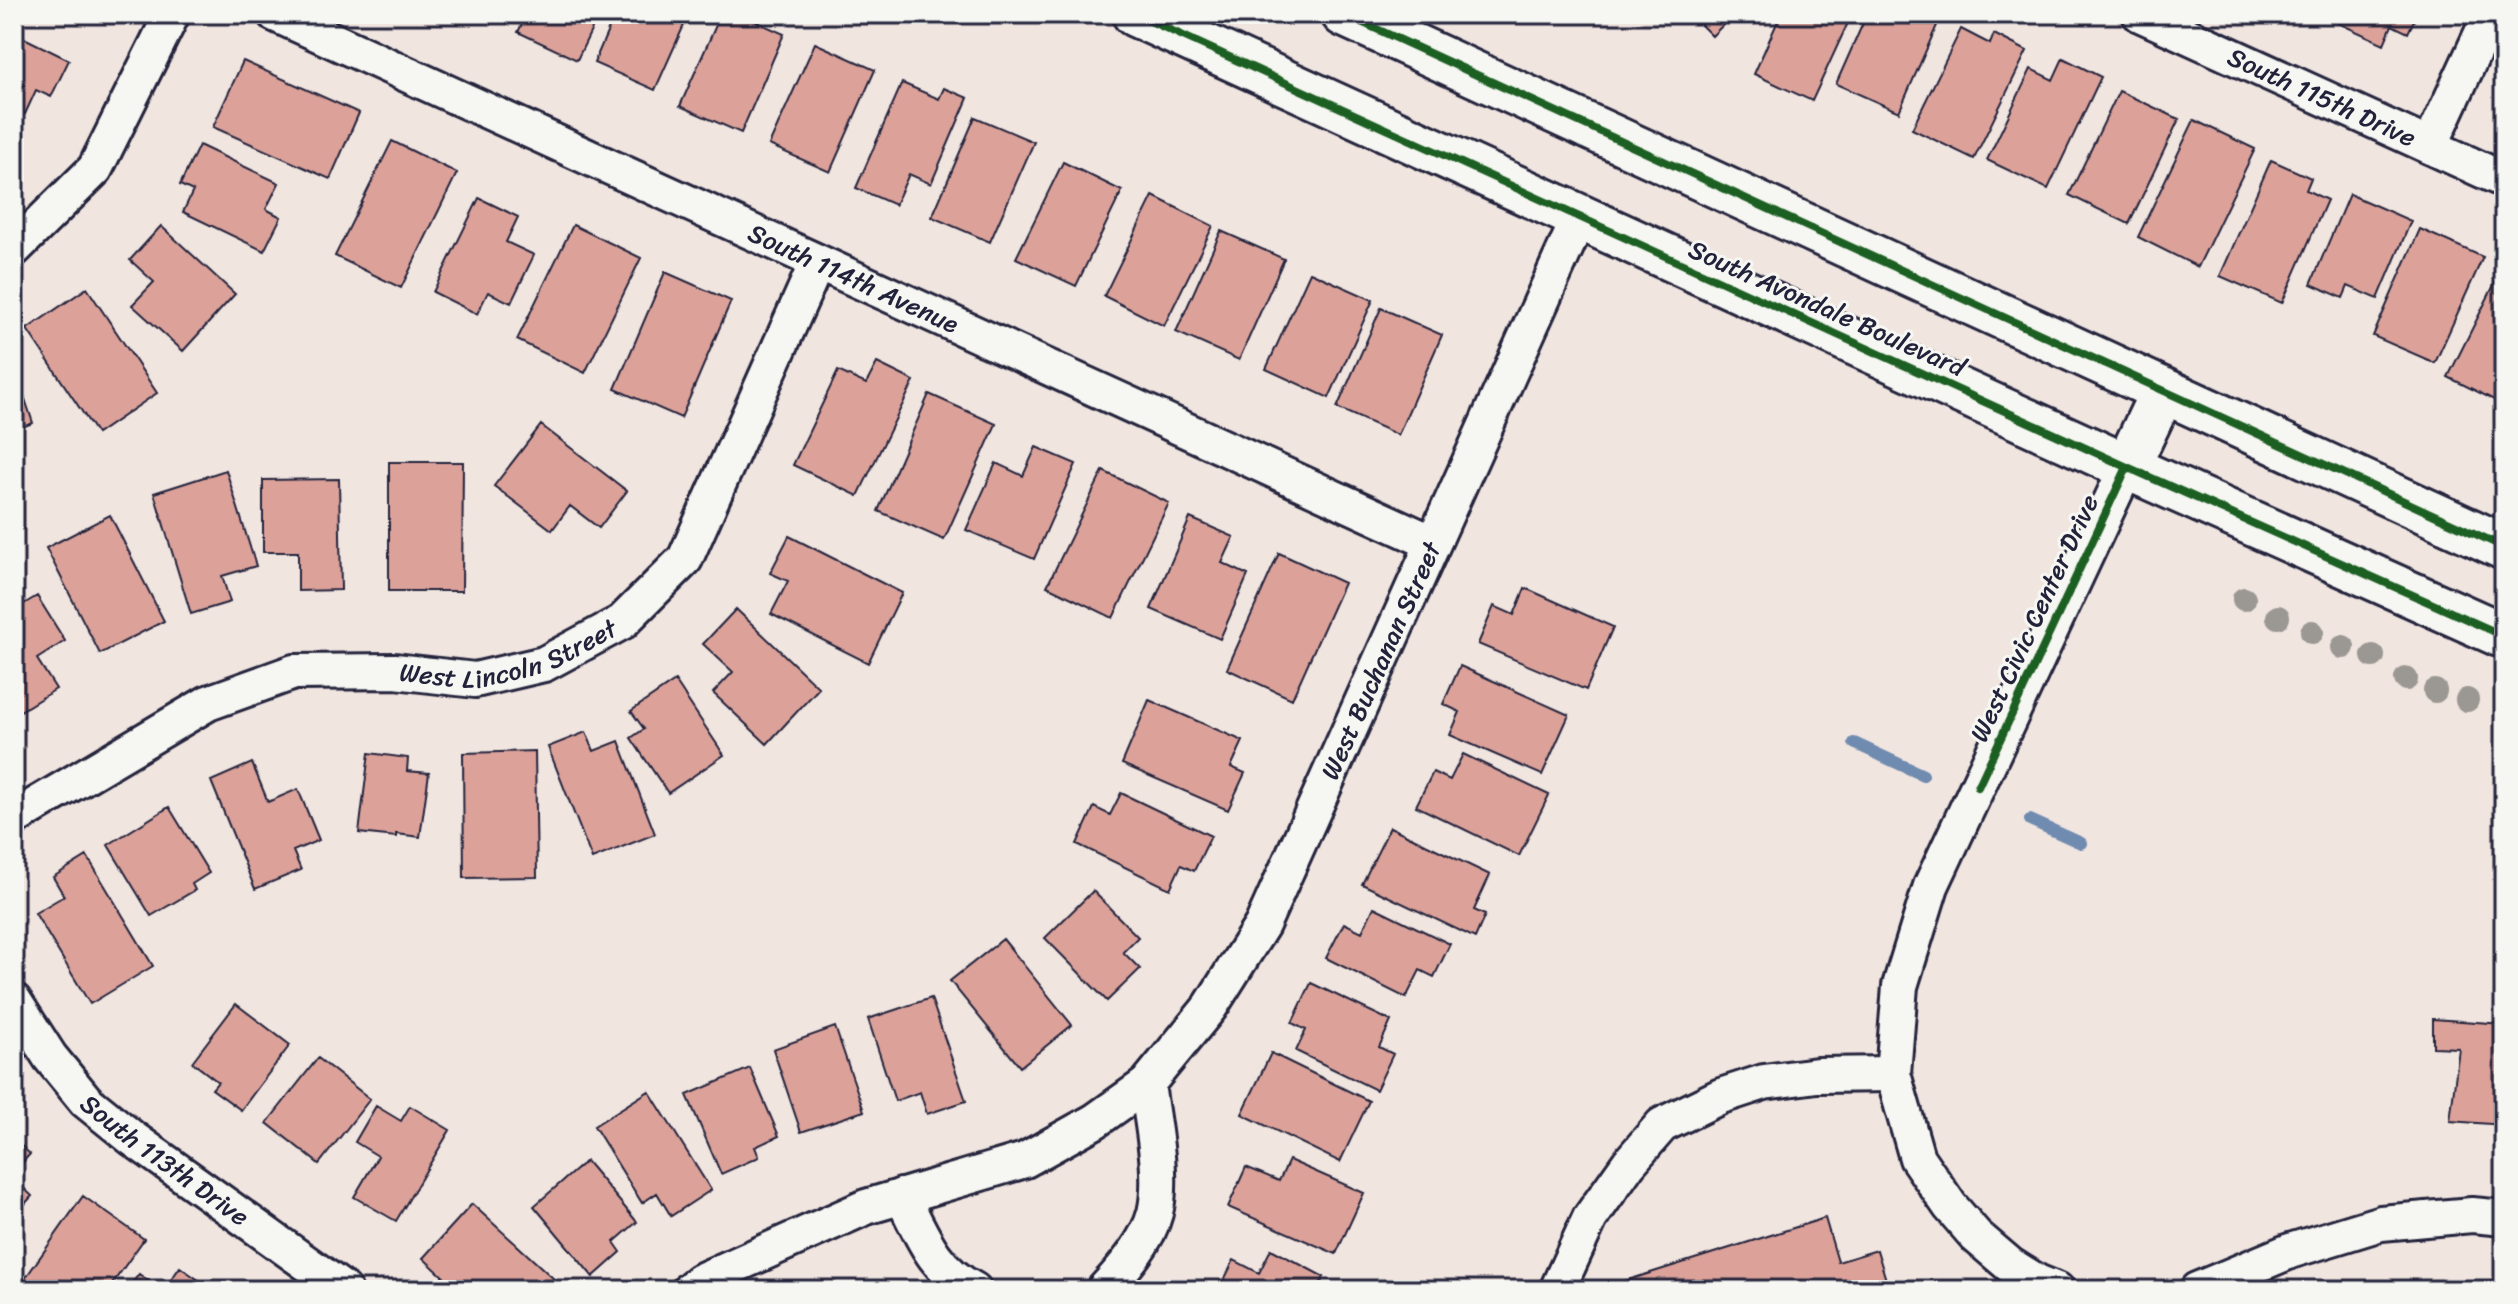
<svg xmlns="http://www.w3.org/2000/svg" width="2518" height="1304" font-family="Sriracha,sans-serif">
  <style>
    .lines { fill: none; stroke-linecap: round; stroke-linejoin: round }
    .stream { stroke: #6f8bb0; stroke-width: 12 }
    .building { fill: #dca29a; stroke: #22223b; stroke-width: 2 }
    .street-casing { stroke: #22223b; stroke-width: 40 }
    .secondary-casing { stroke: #22223b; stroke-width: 50 }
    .street { stroke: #f6f6f2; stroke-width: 34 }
    .secondary { stroke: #f6f6f2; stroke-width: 44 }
    .cycleway-casing { stroke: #f6f6f2; stroke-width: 13 }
    .cycleway { stroke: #1b5e20; stroke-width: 8 }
    .tree { fill: #9b9792 }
    .labels { text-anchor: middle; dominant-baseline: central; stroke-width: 6; stroke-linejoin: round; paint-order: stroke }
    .street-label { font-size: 26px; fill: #22223b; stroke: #f6f6f2 }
  </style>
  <rect width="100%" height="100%" fill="#f1e5e0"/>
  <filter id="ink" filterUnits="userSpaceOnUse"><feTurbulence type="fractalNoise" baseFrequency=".0125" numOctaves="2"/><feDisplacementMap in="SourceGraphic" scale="16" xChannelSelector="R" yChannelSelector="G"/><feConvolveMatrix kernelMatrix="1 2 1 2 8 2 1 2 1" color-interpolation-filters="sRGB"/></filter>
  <g filter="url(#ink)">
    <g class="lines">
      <path class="stream" d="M1854,743L1923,775
        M2030,820L2081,843"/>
    </g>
    <path class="building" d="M527,14H599L577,60L518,32Z
      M615,14H689L655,90L594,63Z
      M721,14H739L784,34L741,133L680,106Z
      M1690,14H1734L1712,36Z
      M1781,14H1852L1812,101L1754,74Z
      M1867,14H1942L1899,112L1836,84Z
      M2342,14H2417L2408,33L2392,25L2384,44L2338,23Z
      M1961,29L1990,44L1994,34L2027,51L1974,159L1912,129Z
      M14,33L69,60L51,97L36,90L25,114L14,108Z
      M815,43L875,70L830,172L769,145Z
      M2063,58L2101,77L2048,189L1987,160L2031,69L2053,80Z
      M243,61L359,113L330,179L213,127Z
      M902,83L939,99L944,88L968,98L931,184L909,174L895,205L856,188Z
      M2119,91L2179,119L2129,224L2069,195Z
      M975,117L1034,142L990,242L932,217Z
      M2194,120L2255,149L2198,267L2138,237Z
      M392,141L457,173L401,288L335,256Z
      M199,145L279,183L266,209L281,217L264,251L183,212L193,191L180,185Z
      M2271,160L2311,178L2306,190L2327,200L2282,303L2220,276Z
      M1063,162L1122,191L1076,286L1016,258Z
      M2349,194L2411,221L2378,299L2348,286L2343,298L2311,284Z
      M1153,196L1213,226L1164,326L1104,296Z
      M479,198L518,217L506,242L534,255L511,303L488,292L477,314L433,292Z
      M573,225L641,258L585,373L517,340Z
      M161,226L235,294L183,351L132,305L154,282L130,260Z
      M2420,229L2483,257L2435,363L2373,336Z
      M1221,231L1284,259L1239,360L1176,332Z
      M2504,265V405L2448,377Z
      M665,272L731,301L681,418L615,389Z
      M1310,272L1373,300L1329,398L1266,369Z
      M87,288L157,393L97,434L27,329Z
      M1381,308L1442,335L1398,435L1337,408Z
      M877,363L914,381L858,496L793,465L838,371L866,384Z
      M14,366L33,423L14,430Z
      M929,394L996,424L944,540L878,511Z
      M541,425L627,491L599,528L570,506L552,530L494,486Z
      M1036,447L1076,464L1034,559L966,530L996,463L1023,476Z
      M389,462H463L462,591H389Z
      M226,470L256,566L222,576L230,602L191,614L154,493Z
      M1103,471L1169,503L1113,618L1047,586Z
      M339,479L341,590L298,591V552H263V480Z
      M110,515L164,621L100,654L46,548Z
      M1190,518L1234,537L1222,563L1248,575L1220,639L1151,609Z
      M789,536L902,593L868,663L771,614L788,581L770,573Z
      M1279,553L1344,583L1292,699L1227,669Z
      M1525,588L1613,627L1586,690L1478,644L1494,606L1514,615Z
      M37,596L65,641L37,659L56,689L17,713L14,707V610Z
      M736,609L819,688L767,744L713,693L733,672L703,644Z
      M1460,666L1569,715L1542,775L1450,735L1460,712L1443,704Z
      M675,681L724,755L668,793L631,738L644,729L631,711Z
      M1149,700L1243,741L1231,767L1245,773L1228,810L1122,764Z
      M586,732L594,751L619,741L655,834L592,859L548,747Z
      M535,751L537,877L464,878L463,753Z
      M369,753L408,758L407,771L429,773L420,837L396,834V837L359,833Z
      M1463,754L1549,795L1519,856L1416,806L1433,772L1450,780Z
      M252,763L268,802L298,789L319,840L293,851L301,870L255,889L211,781Z
      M1121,793L1211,836L1194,871L1181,865L1170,889L1077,844L1094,807L1110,815Z
      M169,807L209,873L192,884L195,890L151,916L108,845Z
      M1390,827L1490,875L1474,910L1485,915L1475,938L1362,884Z
      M87,856L153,966L90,1004L35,913L64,896L53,877Z
      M1093,891L1138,937L1123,952L1140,969L1107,1001L1045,938Z
      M1374,907L1450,944L1434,977L1420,970L1406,998L1326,958L1344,923L1362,932Z
      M1003,939L1072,1025L1020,1067L950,981Z
      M1311,983L1391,1021L1379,1047L1393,1054L1376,1090L1296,1051L1306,1030L1292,1023Z
      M931,998L966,1101L927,1114L920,1092L895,1101L868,1019Z
      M236,1004L290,1045L241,1110L212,1089L218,1082L192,1062Z
      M2433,1019L2504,1024V1125L2450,1121L2459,1048L2433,1047Z
      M835,1027L864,1111L801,1132L773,1049Z
      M1271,1053L1369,1101L1340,1162L1242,1114Z
      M318,1058L370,1099L319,1164L267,1123Z
      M750,1068L779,1136L755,1147L759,1157L721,1174L687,1095Z
      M649,1091L711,1190L671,1216L657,1193L642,1203L594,1126Z
      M376,1106L401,1121L410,1106L450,1130L396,1221L354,1197L378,1156L355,1142Z
      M14,1139L30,1154L14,1172Z
      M1289,1160L1364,1193L1336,1254L1228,1207L1246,1167L1279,1181Z
      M586,1161L637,1222L614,1242L621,1252L593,1277L534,1206Z
      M14,1179L32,1196L14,1216Z
      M83,1196L144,1239L108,1290H17Z
      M472,1204L566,1290H458L423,1258Z
      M1825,1218L1838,1262L1877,1250L1889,1290H1628L1625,1281Z
      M1271,1249L1324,1277L1317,1290H1219L1234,1260L1259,1273Z
      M180,1267L213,1290H164Z
      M139,1274L161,1290H127Z"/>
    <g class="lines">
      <defs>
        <g id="street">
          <path id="s1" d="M275,14L1433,543"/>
          <path id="s2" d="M2140,14L2504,180"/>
          <path d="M2430,146L2491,14"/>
          <path d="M14,249L95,169L172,14"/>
          <path id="s3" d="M14,818L208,703L294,672L395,671L475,680L544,664L622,622L685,559L817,263"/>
          <path id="s4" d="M14,1001L50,1057L86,1101L132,1138L344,1290"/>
          <path d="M902,1196C922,1235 933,1269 974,1290"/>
          <path id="s5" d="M689,1290L700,1281L866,1207L1025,1160L1095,1121L1147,1084L1210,1007L1262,925L1579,218"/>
          <path d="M1104,1290C1123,1269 1148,1241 1155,1213C1164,1175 1152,1123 1147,1084"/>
          <path d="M1557,1290L1590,1218L1629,1163L1662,1125L1721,1096L1764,1082L1817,1075L1893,1074"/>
          <path d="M2057,1290L2037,1282L2010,1265L1976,1236L1950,1206L1917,1158L1893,1074L1900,986L1931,886L2127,467"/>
          <path d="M2197,1290L2290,1251L2381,1223L2472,1215L2504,1218"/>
        </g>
        <path id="secondary" d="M1135,14L2127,467L2504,636
          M1344,14L2504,547
          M2127,467L2163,391"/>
      </defs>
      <use href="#street" class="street-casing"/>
      <use href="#secondary" class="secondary-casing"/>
      <use href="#street" class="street"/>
      <use href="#secondary" class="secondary"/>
      <defs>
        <path id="cycleway" d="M1135,14L2127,467L2504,636
          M1344,14L2504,547
          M1978,787L2127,467"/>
      </defs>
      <use href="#cycleway" class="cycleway-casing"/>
      <use href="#cycleway" class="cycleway"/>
    </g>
    <g class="tree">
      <circle cx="2244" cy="599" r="12"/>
      <circle cx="2278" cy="617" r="12"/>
      <circle cx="2312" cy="632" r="12"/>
      <circle cx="2343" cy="647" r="12"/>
      <circle cx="2373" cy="656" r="12"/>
      <circle cx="2406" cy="679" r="12"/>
      <circle cx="2435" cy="691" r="12"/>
      <circle cx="2467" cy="700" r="12"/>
    </g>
  </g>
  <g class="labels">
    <g class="street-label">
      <text stroke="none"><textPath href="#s2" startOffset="200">South 115th Drive</textPath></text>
      <text stroke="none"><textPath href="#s1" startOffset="636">South 114th Avenue</textPath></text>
      <text transform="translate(1827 308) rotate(24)">South Avondale Boulevard</text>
      <text transform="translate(2034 618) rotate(-65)">West Civic Center Drive</text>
      <text stroke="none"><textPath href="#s3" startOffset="536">West Lincoln Street</textPath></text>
      <text stroke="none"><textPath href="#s5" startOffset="992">West Buchanan Street</textPath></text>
      <text stroke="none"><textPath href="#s4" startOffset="222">South 113th Drive</textPath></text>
    </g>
  </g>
  <rect width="2518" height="1304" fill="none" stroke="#f6f6f2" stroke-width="48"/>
  <rect x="24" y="24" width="2470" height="1256" fill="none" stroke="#22223b" stroke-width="3" filter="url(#ink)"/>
</svg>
